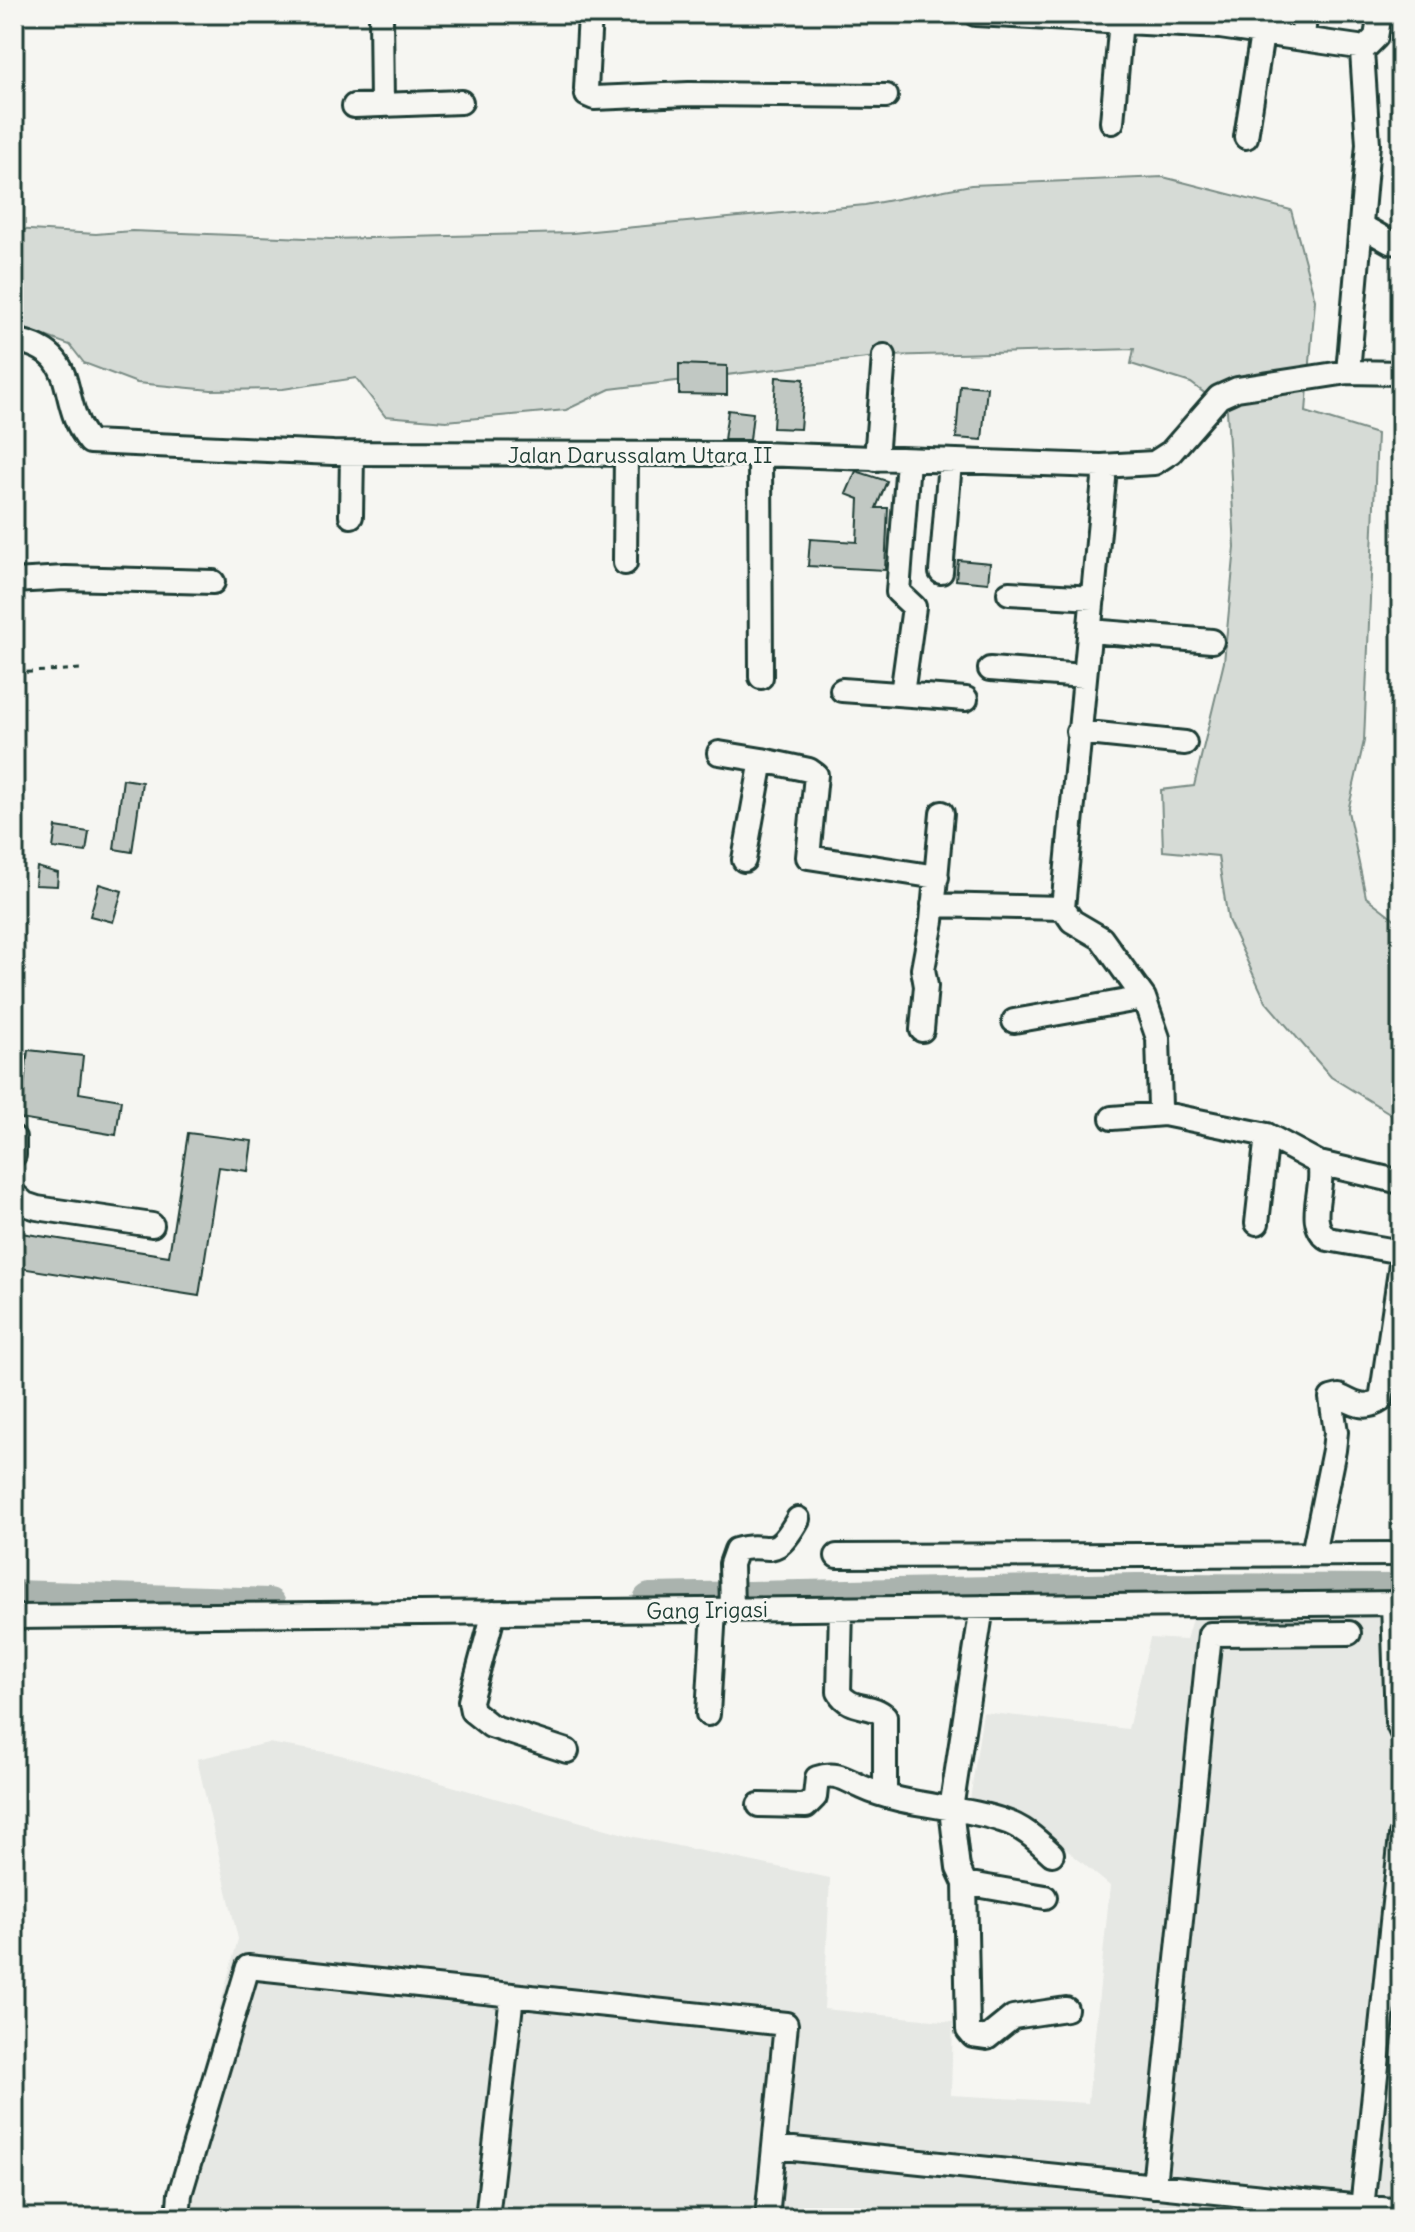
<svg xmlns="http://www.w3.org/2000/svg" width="1415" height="2232" font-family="Delius,sans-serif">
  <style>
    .built { fill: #e6e8e4 }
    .green { fill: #d6dbd6; stroke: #7a8c85; stroke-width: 2 }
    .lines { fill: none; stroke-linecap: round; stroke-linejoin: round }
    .river { stroke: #aab3ae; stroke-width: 34 }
    .building { fill: #c1c8c3; stroke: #1f3d34; stroke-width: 2 }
    .minor-casing { stroke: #1f3d34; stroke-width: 28 }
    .path { stroke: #1f3d34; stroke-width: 3; stroke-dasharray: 6 6; stroke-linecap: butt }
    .minor { stroke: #f6f6f2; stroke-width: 22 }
    .labels { text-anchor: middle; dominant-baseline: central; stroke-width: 6; stroke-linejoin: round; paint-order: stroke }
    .street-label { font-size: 22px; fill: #1f3d34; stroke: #f6f6f2 }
  </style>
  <rect width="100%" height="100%" fill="#f6f6f2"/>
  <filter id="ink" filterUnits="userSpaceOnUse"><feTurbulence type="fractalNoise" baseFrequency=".0125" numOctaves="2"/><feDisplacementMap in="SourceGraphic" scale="16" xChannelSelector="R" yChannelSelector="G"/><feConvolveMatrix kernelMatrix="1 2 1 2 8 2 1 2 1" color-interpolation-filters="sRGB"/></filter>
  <g filter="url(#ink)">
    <path class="built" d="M1193,1615L1401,1617V2218H160L168,2199L238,1939L197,1759L268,1743L337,1754L635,1837L830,1878L824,2009L953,2022L951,2095L1088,2103L1110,1886L1037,1825L970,1800L983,1712L1128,1729L1150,1638L1186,1640Z"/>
    <path class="green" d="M1163,177L1291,210L1315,300L1306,412L1377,434L1364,741L1348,811L1366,897L1401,924V1120L1331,1077L1266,1002L1228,920L1218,856L1163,851L1161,790L1194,786L1224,662L1235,547L1227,410L1191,383L1131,364L1134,349L884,356L610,389L566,410L446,421L385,416L356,378L283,389L211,390L137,383L84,363L70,345L14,325V229L96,234L132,231L330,239L572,233L865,205L971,185Z"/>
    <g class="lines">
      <path class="river" d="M14,1597L269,1605
        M650,1600L1136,1590L1401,1591"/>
    </g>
    <path class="building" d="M679,364L727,366V395L679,394Z
      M776,377L804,379L800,429L773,428Z
      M960,385L987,387L982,440L956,438Z
      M728,410L753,413L750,440H724Z
      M856,471L887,481L876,508H888L885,570L808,566L810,539L857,542L859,499L846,494Z
      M958,560L990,563L988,583L956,580Z
      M123,779L142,782L132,852L114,849Z
      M56,827L89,832L86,852L53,848Z
      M37,867L58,873L57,886L35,885Z
      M99,884L122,891L113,922L90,916Z
      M28,1050L83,1056L79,1093L121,1100L116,1135L14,1118V1082L24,1084Z
      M188,1133L252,1141L248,1171L219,1167L199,1296L14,1267V1232L169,1256Z"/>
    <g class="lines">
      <defs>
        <path id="minor" d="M381,14L382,105
          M590,14L586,89L587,95L594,98L689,94L886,96
          M975,14L1220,27L1358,47L1362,51
          M1303,39L1305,14
          M1362,51L1376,37L1380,14
          M354,106L461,102
          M1112,122L1121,20
          M1246,137L1262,34
          M1362,226L1390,242L1401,243
          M14,340C85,353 54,400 90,442L333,453L760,454L1101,466L1154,463L1171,452L1219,397L1237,389L1348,372L1401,373
          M1348,372L1368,144L1362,51
          M760,454L761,677
          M876,459L884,356
          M351,516L352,454
          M625,563L626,454
          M941,572L950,462
          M14,581L65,578L213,582
          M1009,593L1093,598
          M1090,631L1212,641
          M990,669L1084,676
          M842,690L966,699
          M902,694L914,607L898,592L908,461
          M1078,732L1185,743
          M719,753L762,760
          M744,860L762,760L809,770L816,775L808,857L937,877
          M933,905L1063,908
          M1063,908L1072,921L1101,938L1144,998L1158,1038L1160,1107L1164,1114L1267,1135L1319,1163C1326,1188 1304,1222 1328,1239L1401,1252
          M1063,908L1104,479L1101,466
          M1014,1021L1144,998
          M922,1030L926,986L923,969L932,921L942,813
          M1112,1118L1164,1114
          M14,1138V1155
          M1319,1163L1401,1182
          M14,1194L25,1204L37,1208L152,1225
          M1257,1223L1267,1135
          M1313,1554L1334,1450L1336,1432L1331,1398L1339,1396C1355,1404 1365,1411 1381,1400L1401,1264
          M837,1556L1401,1554
          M1393,1603L1397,1722L1401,1731
          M982,1607L951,1809L958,1868L965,1883L968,2030L973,2036L987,2038L1013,2017L1066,2009
          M841,1608L839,1692C849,1711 872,1703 885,1716V1794
          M732,1610L731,1564L736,1550C768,1539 772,1566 798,1519
          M494,1612L470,1701L472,1711L491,1726L567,1751
          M14,1617L1401,1603
          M708,1714L714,1610
          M759,1805L806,1806L815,1797L817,1778C837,1771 846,1780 862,1787C905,1807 957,1805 1001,1820C1022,1826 1036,1839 1052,1854
          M965,1883L1045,1897
          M774,2147L1401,2211
          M1154,2186L1210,1634L1349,1633
          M178,2218L180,2194L248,1967L786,2024L767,2218
          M487,2218L512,1995
          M1361,2218L1401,1836"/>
      </defs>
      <use href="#minor" class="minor-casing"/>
      <path class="path" d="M14,673L81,669"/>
      <use href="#minor" class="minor"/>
    </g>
  </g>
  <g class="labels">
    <g class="street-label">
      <text x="640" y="455">Jalan Darussalam Utara II</text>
      <text transform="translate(707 1610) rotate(-1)">Gang Irigasi</text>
    </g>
  </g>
  <rect width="1415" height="2232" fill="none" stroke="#f6f6f2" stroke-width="48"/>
  <rect x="24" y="24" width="1367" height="2184" fill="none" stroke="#1f3d34" stroke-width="3" filter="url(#ink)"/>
</svg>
